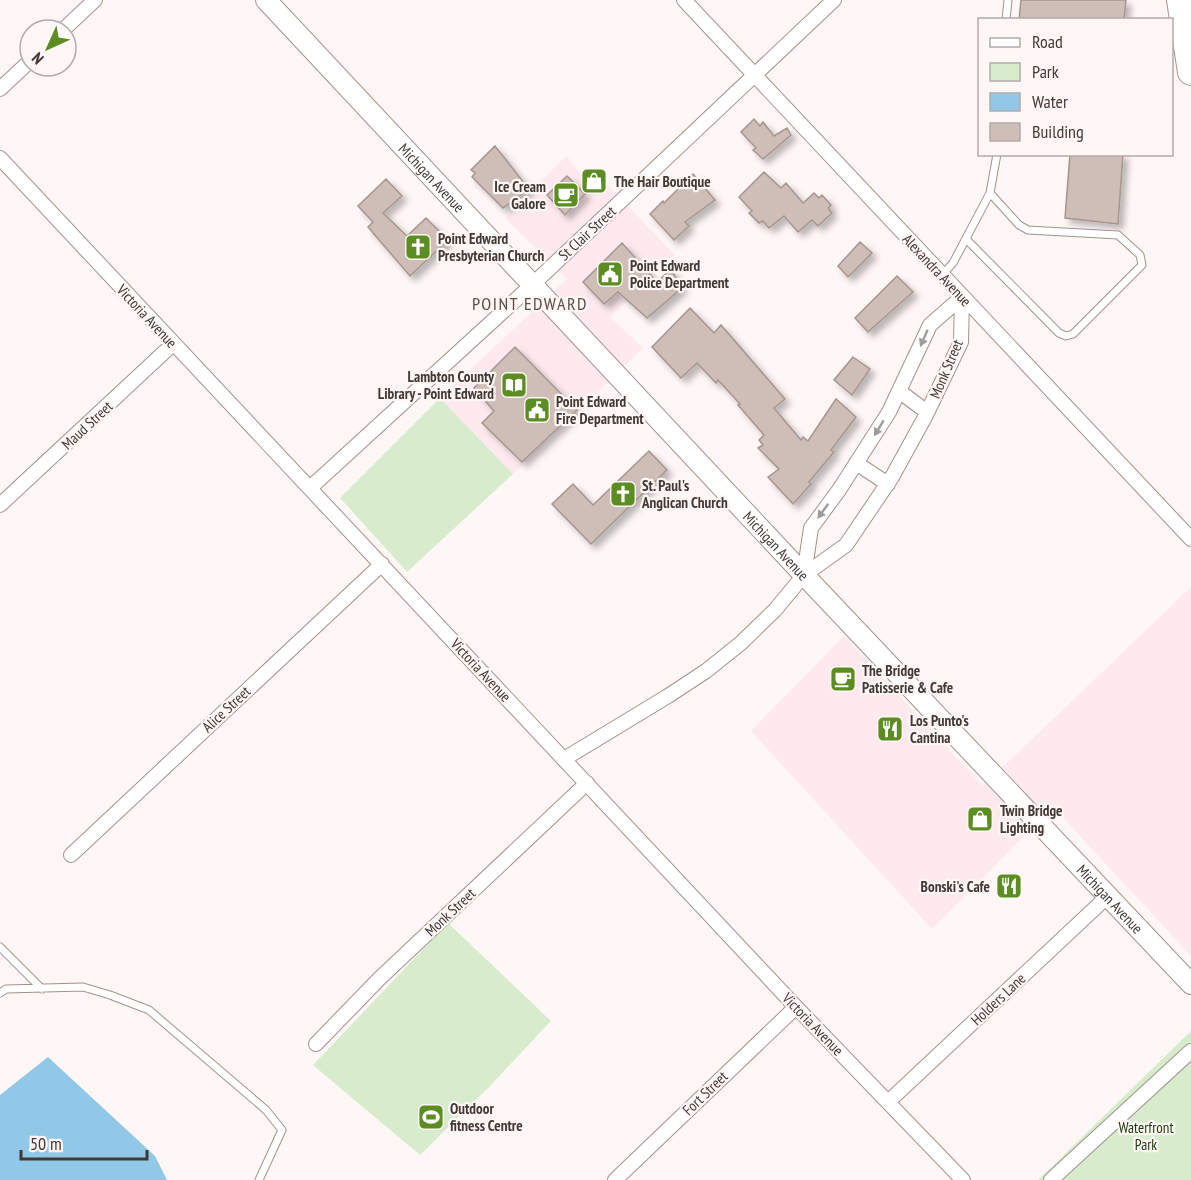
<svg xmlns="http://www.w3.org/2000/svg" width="1191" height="1180" font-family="'PT Sans Narrow',sans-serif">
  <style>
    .commercial { fill: #fee9ee }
    .green { fill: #d6eccd }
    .water { fill: #91c8e7 }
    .building { fill: #cfbdb7; stroke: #a6958f; stroke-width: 1.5; filter: url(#shadow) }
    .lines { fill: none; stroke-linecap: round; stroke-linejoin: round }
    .lane-casing { stroke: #a3928c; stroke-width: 9 }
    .street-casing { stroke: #a3928c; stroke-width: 16 }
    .secondary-casing { stroke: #a3928c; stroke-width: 22 }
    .highway-casing { stroke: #a3928c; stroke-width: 28 }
    .lane { stroke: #fff; stroke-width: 7 }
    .street { stroke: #fff; stroke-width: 14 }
    .secondary { stroke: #fff; stroke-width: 20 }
    .highway { stroke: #fff; stroke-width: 26 }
    .oneway { fill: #a09c9a }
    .labels { text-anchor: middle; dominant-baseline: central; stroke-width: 4.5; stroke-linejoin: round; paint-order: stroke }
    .street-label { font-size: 15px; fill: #403936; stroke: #fff7f5 }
    .poi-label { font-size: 15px; font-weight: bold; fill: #403936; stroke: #fff7f5; text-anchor: start }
    .park-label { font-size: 15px; fill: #193809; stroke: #fff7f5 }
    .quarter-label { font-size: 18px; letter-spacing: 1.5px; fill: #5c4d48; stroke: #fff7f5 }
  </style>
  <defs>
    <filter id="shadow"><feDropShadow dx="5" dy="5" stdDeviation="3" flood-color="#0004"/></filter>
  </defs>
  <rect width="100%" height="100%" fill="#fff7f5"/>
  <path class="commercial" d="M566,156L593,189L603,180L675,255L610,317L643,348L513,474L440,398L567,279L505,218Z
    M1191,587V956L1054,808L1027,833L932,929L751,731L844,636L983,786Z"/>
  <path class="green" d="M440,398L513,474L407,572L340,498Z
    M448,923L551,1021L489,1087L420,1155L313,1065Z
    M1191,1031V1180H1038Z"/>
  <path class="water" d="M48,1057L155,1156L167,1180H0V1095Z"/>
  <path class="building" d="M1021,0H1126L1124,20H1019Z
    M754,119L760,126L763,122L774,136L787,128L791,135L763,159L753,150L756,148L741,132Z
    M495,146L529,189L503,208L472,177L475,173L471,170Z
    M1070,154H1123L1118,224L1065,218Z
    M764,172L781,188L786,183L803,203L814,193L819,198L822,195L831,205L828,208L832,213L818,226L812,220L798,232L784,216L769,228L763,221L759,223L749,213L752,211L739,197Z
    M693,174L715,200L685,222L689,226L674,240L650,214L663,201L664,203Z
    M567,176L585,194L565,215L547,195Z
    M386,179L402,196L383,213L407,236L426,218L448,240L410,276L368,227L373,222L358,206Z
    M860,242L872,253L848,277L838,266Z
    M622,243L657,282L671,269L682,288L647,318L618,292L604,304L583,282Z
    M897,276L913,292L868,332L855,318Z
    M690,308L714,333L721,325L785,399L774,408L801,440L803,437L808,441L836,399L856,417L831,450L834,452L809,482L811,484L793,504L768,477L779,469L758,448L763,445L759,440L764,435L738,405L740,404L718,380L716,383L697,363L681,378L652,347Z
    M515,347L577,410L522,462L482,423L494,411L474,388Z
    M853,357L870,369L852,395L834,380Z
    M649,451L667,470L591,544L552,504L573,484L593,505Z"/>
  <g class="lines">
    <defs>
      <path id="lane" d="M1006,20L1008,0
        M966,239L1059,333L1066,336L1073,334L1142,265L1140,255L1118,235L1028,230L1019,225L990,193
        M942,275L953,263L990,193L997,154
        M0,947L42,989
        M0,993L6,989L83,987L110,995L149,1010L266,1110L282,1130L259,1180"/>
      <path id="street" d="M684,0L1191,539
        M63,30L95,0
        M0,89L30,61
        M0,158L796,1007L963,1180
        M899,391L927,412
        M856,463L888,484
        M310,488L532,285L834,0
        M0,505L173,344
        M804,575L811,528L839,490L889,412L930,325L962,297
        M564,759L668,696L706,671L741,643L775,610L804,575L846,545L892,477L925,417L961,342L962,297
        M71,855L382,564
        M316,1044L379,979L587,783
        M888,1102L1108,896
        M615,1180L796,1007
        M1051,1180L1191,1051"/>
      <g id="secondary">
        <path id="s1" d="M266,0L804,575L1191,984"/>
      </g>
      <path id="highway" d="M1180,0L1191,72"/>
    </defs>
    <use href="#lane" class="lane-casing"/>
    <use href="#street" class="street-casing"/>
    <use href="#secondary" class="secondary-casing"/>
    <use href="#highway" class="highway-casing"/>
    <use href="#lane" class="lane"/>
    <use href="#street" class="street"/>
    <use href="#secondary" class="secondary"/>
    <use href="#highway" class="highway"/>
  </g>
  <defs><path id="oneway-solid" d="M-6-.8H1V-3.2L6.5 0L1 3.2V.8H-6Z" transform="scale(1.5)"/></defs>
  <g class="oneway">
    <use href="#oneway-solid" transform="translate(924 338) rotate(114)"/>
    <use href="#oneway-solid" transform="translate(879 428) rotate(121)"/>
    <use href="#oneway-solid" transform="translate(823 511) rotate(126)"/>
  </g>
  <defs>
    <symbol id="shop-square" viewBox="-11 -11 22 22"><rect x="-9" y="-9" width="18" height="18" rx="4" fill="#5b8d23" stroke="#fff7f5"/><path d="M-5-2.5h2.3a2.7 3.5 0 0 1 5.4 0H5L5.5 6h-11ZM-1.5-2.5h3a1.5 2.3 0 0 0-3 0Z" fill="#fff"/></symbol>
    <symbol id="cafe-square" viewBox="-11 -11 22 22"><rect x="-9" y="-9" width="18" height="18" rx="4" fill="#5b8d23" stroke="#fff7f5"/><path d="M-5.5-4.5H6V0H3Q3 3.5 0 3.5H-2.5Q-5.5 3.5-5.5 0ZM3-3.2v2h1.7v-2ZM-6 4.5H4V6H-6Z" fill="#fff"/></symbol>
    <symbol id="church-square" viewBox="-11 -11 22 22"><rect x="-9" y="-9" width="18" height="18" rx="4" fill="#5b8d23" stroke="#fff7f5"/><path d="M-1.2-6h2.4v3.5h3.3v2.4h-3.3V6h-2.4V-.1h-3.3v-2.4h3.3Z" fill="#fff"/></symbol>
    <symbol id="civic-square" viewBox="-11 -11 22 22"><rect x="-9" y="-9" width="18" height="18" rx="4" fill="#5b8d23" stroke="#fff7f5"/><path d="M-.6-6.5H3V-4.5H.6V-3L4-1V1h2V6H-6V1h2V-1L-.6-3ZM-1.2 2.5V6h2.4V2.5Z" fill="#fff"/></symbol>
    <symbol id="library-square" viewBox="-11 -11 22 22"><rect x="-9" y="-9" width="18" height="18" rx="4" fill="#5b8d23" stroke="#fff7f5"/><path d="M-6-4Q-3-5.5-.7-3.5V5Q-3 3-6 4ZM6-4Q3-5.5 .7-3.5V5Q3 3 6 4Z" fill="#fff"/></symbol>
    <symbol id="restaurant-square" viewBox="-11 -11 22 22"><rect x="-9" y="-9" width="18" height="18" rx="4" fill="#5b8d23" stroke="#fff7f5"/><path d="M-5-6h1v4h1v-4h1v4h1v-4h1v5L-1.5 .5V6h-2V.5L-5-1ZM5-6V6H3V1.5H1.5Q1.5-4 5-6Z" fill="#fff"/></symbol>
    <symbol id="stadium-square" viewBox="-11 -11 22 22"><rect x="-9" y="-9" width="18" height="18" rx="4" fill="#5b8d23" stroke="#fff7f5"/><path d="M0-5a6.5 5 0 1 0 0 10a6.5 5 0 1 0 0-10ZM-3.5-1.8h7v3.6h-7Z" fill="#fff"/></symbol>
  </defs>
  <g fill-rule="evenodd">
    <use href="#shop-square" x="579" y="166" width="30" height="30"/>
    <use href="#cafe-square" x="551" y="180" width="30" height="30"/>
    <use href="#church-square" x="403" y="232" width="30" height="30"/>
    <use href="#civic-square" x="595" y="259" width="30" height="30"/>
    <use href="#library-square" x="499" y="370" width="30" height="30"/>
    <use href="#civic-square" x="522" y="395" width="30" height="30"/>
    <use href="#church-square" x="608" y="479" width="30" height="30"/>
    <use href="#cafe-square" x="828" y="664" width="30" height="30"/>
    <use href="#restaurant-square" x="875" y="714" width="30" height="30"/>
    <use href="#shop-square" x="965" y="804" width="30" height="30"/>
    <use href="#restaurant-square" x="994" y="871" width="30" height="30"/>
    <use href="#stadium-square" x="416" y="1102" width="30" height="30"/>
  </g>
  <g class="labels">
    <g class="street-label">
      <text stroke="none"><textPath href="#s1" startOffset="243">Michigan Avenue</textPath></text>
      <text transform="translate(587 233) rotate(-43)">St Clair Street</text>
      <text transform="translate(937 270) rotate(47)">Alexandra Avenue</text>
      <text transform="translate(147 316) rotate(47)">Victoria Avenue</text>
      <text transform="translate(946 369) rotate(-67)">Monk Street</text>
      <text transform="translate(87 425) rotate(-43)">Maud Street</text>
      <text stroke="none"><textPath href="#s1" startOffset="747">Michigan Avenue</textPath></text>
      <text transform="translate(481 670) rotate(47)">Victoria Avenue</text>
      <text transform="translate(226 709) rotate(-43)">Alice Street</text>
      <text stroke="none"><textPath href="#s1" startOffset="1233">Michigan Avenue</textPath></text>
      <text transform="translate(450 912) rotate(-43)">Monk Street</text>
      <text transform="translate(998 999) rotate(-43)">Holders Lane</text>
      <text transform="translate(813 1024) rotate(46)">Victoria Avenue</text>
      <text transform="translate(705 1093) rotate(-44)">Fort Street</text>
    </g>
    <g class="poi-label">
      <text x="614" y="181">The Hair Boutique</text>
      <text x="546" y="186" text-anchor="end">Ice Cream<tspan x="546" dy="17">Galore</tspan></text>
      <text x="438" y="238">Point Edward<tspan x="438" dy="17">Presbyterian Church</tspan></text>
      <text x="630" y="265">Point Edward<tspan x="630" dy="17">Police Department</tspan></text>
      <text x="494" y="376" text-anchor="end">Lambton County<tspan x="494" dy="17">Library - Point Edward</tspan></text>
      <text x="556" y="401">Point Edward<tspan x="556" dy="17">Fire Department</tspan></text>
      <text x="642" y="485">St. Paul's<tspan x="642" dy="17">Anglican Church</tspan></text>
      <text x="862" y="670">The Bridge<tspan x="862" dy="17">Patisserie &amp; Cafe</tspan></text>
      <text x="910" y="720">Los Punto's<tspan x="910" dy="17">Cantina</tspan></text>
      <text x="1000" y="810">Twin Bridge<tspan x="1000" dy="17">Lighting</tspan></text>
      <text x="990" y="886" text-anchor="end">Bonski's Cafe</text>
      <text x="450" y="1108">Outdoor<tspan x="450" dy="17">fitness Centre</tspan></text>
    </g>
    <g class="park-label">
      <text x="1146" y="1127">Waterfront<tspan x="1146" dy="17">Park</tspan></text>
    </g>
    <g class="quarter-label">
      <text x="530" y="303">POINT EDWARD</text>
    </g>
  </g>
  <rect x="978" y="18" width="195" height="138" fill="#fff7f5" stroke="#b3aba9" stroke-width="1.5"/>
  <rect x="990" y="38" width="30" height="9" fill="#ffffff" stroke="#b3aba9" stroke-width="1.5"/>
  <text x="1032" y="48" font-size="18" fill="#403936">Road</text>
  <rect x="990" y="63" width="30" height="18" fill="#d6eccd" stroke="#b3aba9" stroke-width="1.5"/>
  <text x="1032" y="78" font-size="18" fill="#403936">Park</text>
  <rect x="990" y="93" width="30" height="18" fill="#91c8e7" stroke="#b3aba9" stroke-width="1.5"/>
  <text x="1032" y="108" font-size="18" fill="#403936">Water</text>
  <rect x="990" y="123" width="30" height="18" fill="#cfbdb7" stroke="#b3aba9" stroke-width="1.5"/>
  <text x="1032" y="138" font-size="18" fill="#403936">Building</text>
  <g transform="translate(48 48) rotate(225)"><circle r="28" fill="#fff7f5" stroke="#b3aba9" stroke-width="1.5"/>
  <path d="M0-4.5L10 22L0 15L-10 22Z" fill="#5b8d23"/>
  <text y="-9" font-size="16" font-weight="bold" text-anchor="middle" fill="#403936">N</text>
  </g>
  <path d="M21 1150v9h126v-9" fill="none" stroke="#403936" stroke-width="3"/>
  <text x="30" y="1150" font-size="18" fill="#403936" stroke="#fff7f5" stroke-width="4.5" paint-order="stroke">50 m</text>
</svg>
